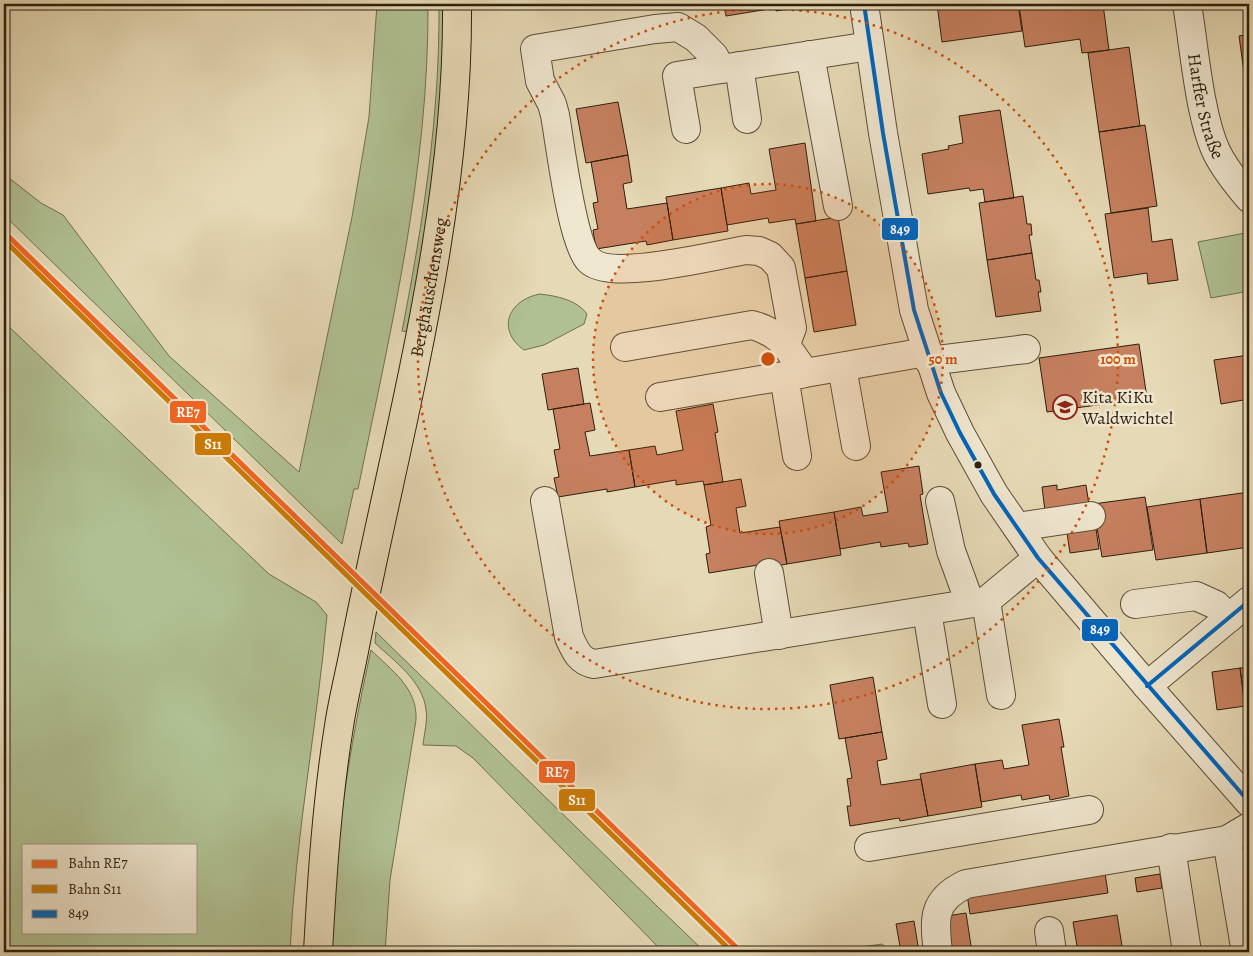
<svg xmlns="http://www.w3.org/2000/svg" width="1253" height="956" font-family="Alegreya,serif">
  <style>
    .green { fill: #b0c092; stroke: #6e7050; fill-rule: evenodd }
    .building { fill: #c6805f; stroke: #2d1f0f }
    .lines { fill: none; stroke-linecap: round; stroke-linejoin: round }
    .minor-casing { stroke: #5b4e38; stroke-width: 30 }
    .major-casing { stroke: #2d1f0f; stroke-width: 30 }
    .minor { stroke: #efe6cf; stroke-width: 28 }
    .major { stroke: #e6d9b5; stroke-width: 28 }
    .bus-1-casing { stroke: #efe6cf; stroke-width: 8 }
    .bus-1 { stroke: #0065bd; stroke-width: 4 }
    .rail-1-casing { stroke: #efe6cf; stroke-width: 9 }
    .rail-2-casing { stroke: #efe6cf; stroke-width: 9 }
    .rail-1 { stroke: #f26522; stroke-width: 5 }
    .rail-2 { stroke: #cb7b03; stroke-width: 5 }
    .ring { fill: none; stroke: #cc500c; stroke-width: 2.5; stroke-dasharray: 2.5 5 }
    .bus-dot { fill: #2d1f0f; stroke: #efe6cf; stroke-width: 2 }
    .labels { text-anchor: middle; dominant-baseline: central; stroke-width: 5; stroke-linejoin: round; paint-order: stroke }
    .street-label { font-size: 18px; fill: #2d1f0f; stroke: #efe6cf }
    .poi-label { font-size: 18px; fill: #2d1f0f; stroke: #efe6cf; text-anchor: start }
    .centre { fill: #cc500c; stroke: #efe6cf; stroke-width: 2.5 }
    .ring-label { font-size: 15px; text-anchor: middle; font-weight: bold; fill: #cc500c; stroke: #efe6cf; stroke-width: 5; stroke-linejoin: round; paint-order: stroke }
    .line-badge { stroke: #efe6cf; stroke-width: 2 }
    .badge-label { font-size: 14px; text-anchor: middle; font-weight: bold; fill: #fff }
  </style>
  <rect width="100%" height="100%" fill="#e6d9b5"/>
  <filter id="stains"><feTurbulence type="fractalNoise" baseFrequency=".004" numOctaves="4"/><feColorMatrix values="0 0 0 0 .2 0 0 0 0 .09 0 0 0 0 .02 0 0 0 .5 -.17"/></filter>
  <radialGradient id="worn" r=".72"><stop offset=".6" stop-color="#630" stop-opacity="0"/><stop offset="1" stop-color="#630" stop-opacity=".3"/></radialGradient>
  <path class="green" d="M377,4H428C429,168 391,329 358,489H354L342,544L4,215V174L41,203L63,215L169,356L299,472L352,217L369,117Z
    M439,4H445C446,114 427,224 409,332L402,331C423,223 440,115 439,4Z
    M1245,233L1249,237V291L1211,298L1198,242Z
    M540,294C557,296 577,300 587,314L584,324L544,345L524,350C496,330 508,300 540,294Z
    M4,322L269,574L316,602L327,615C317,727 295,839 290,952H4ZM24,845H196V932H24Z
    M376,632L658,907L705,952H663L473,758L456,746L423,745C424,734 428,720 426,710C423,681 394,661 375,643Z
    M371,650C391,670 418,688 416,720L390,880L385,952H331C333,851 349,749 371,650Z
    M882,944L891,952H859L861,947Z"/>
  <path class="building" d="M724,4H803L804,6L776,11L775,8L726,16Z
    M937,4H1018L1022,31L942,42Z
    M1026,4H1103L1109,50L1082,53L1080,39L1025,47L1019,5Z
    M1249,34V100L1248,101L1239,36Z
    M1129,47L1140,126L1099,132L1088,53Z
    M618,102L628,155L586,163L576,109Z
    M1000,110L1014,198L985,202L983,189L970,191L969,188L928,194L922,154L949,149L948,146L963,143L959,116Z
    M1145,125L1157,206L1111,213L1099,132Z
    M805,143L816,221L796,224L795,219L769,223L768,218L727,225L721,188L749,183L751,194L776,190L769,149Z
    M628,155L632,182L623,184L627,209L667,203L673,240L647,245L646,241L596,249L593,230L598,229L593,203L598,202L591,162Z
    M721,188L728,231L673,240L666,197Z
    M1023,196L1027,224H1031L1032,235H1029L1032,253L987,260L979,203Z
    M1148,208L1152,242L1172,239L1178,280L1148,284L1147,273L1114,278L1105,214Z
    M838,217L847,271L805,278L796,224Z
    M1032,253L1036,280H1039L1041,292H1038L1041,311L996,317L987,260Z
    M847,271L856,325L814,332L805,278Z
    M1139,344L1147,398L1047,412L1039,358Z
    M1249,355V399L1221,404L1214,360Z
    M578,368L584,404L548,410L542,374Z
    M590,403L595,430L585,432L590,456L629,450L635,487L607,492V489L558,497L554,478L559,477L554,450L560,449L553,409Z
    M713,404L718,432L715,433L723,482L704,485L703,481L676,485V480L635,487L629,450L655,446L657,455L683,450L676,411Z
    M919,466L923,494L920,495L928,544L909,547L908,543L881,547L880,542L840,549L834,512L861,507L863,516L888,512L881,472Z
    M741,479L746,506L736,508L740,533L780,527L787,564L759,569L758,565L709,573L706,554L710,553L706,527L711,525L704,485Z
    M1057,485V490L1086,485L1089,505L1045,511L1042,487Z
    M1249,492V547L1207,553L1200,499Z
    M1145,497L1153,550L1102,557L1093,504Z
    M1200,499L1207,553L1156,560L1147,507Z
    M834,512L841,555L787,564L779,521Z
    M1096,529L1099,549L1070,553L1067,533Z
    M1249,667V705L1245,706L1240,668Z
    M1240,668L1245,706L1217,710L1212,672Z
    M873,677L882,732L839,739L830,685Z
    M1059,719L1064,747H1061L1069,796L1050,800L1049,795L1022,800L1021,795L981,802L975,764L1002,760L1004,769L1029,765L1022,725Z
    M882,732L887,759L877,761L881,785L921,779L928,816L900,821L899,818L850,826L847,806H851L847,779L852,778L845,738Z
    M975,764L982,807L928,816L920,774Z
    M1105,873L1108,893L970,914L967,894Z
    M1160,874L1162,888L1137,892L1135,878Z
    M966,913L972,952H953L947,916Z
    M1117,915L1123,952H1078L1073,922Z
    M914,921L919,952H901L896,924Z"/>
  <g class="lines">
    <defs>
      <g id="minor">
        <path d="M864,4L883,133L914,310L941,393L960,433L994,494L1038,558L1147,686L1249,802"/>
        <path id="s1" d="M1187,4C1194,45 1199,114 1216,151C1224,168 1237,184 1249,198"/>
        <path d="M810,55L838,206"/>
        <path d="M739,66L747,119"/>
        <path d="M686,129L677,76L721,69"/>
        <path d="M785,346L792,328L781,268L770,256L759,251L746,250C716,255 610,282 589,260C572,243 560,143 555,115L552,104L540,81L535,49L655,29L678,27L696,38L714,56L721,69L870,46"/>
        <path d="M625,347L752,325C782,333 788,349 805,373L926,352"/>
        <path d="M929,361L1026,349"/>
        <path d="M842,367L856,446"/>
        <path d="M660,397L784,376"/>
        <path d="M797,456L784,376L801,374"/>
        <path d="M545,501L569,637C575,650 579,661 594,664L986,601L1038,558"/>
        <path d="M940,501L951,551L970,603"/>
        <path d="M1017,527L1091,516"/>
        <path d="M769,573L779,635"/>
        <path d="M986,601L1001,695"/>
        <path d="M1135,604L1196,596L1216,605L1229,618"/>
        <path d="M927,611L942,704"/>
        <path d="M1147,686L1249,601"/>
        <path d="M1227,840L1245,947"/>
        <path d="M869,847L1089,810"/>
        <path d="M1171,848L1187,952"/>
        <path d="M1049,931L1052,952"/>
        <path d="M938,952C934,919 932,900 966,884L1227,840L1249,827"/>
      </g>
      <g id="major">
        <path id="s2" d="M318,952C322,877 327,801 339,726C343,699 350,673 355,646C396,435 459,220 457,4"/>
      </g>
    </defs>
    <use href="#minor" class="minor-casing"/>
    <use href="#major" class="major-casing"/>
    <use href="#minor" class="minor"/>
    <use href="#major" class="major"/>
    <defs>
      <path id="bus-1" d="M864,4L883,133L914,310L941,393L960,433L994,494L1038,558L1249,802
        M1147,686L1249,601"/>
    </defs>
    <use href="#bus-1" class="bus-1-casing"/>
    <use href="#bus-1" class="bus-1"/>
    <defs>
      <path id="rail-1" d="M4,232L741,952"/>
      <path id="rail-2" d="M4,240L732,952"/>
    </defs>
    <use href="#rail-1" class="rail-1-casing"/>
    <use href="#rail-2" class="rail-2-casing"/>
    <use href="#rail-1" class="rail-1"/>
    <use href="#rail-2" class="rail-2"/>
  </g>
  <circle cx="768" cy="359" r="175" fill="#cc500c" fill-opacity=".12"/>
  <g class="ring">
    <circle cx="768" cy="359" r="175"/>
    <circle cx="768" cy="359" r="350"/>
  </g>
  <defs>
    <symbol id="school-ring" viewBox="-11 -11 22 22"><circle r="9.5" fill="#efe6cf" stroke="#8f2418" stroke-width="1.5"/><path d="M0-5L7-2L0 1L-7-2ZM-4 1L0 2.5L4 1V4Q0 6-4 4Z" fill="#8f2418"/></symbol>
  </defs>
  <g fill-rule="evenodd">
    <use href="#school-ring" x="1051" y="393" width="28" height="28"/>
  </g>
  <circle class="bus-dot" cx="978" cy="465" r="4.5"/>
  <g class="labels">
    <g class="street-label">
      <text stroke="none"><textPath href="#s1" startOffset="104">Harffer Straße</textPath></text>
      <text stroke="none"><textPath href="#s2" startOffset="675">Berghäuschensweg</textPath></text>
    </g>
    <g class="poi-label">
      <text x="1082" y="397">Kita KiKu<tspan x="1082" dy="21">Waldwichtel</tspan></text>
    </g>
  </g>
  <circle cx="768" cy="359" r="8" class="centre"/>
  <g class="ring-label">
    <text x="943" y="364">50 m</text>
    <text x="1118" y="364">100 m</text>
  </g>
  <g class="line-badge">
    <rect x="881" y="217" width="38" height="24" rx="5" fill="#0065bd"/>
    <rect x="169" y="400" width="38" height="24" rx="5" fill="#f26522"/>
    <rect x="194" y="432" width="38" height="24" rx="5" fill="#cb7b03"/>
    <rect x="1081" y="618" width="38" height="24" rx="5" fill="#0065bd"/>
    <rect x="538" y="760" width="38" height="24" rx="5" fill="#f26522"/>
    <rect x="558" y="788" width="38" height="24" rx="5" fill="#cb7b03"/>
  </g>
  <g class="badge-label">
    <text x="900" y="234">849</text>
    <text x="188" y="417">RE7</text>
    <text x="213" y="449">S11</text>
    <text x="1100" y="634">849</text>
    <text x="557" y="777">RE7</text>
    <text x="577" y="805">S11</text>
  </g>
  <rect width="1253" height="956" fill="none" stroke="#e6d9b5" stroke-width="20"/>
  <rect x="5" y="5" width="1243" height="946" fill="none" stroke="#2d1f0f" stroke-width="2.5"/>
  <rect x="10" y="10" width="1233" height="936" fill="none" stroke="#2d1f0f"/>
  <rect x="22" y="844" width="175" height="90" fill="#efe6cf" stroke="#a19682"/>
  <rect x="32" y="860" width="25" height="8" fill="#f26522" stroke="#a19682"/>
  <text x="68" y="868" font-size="15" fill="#2d1f0f">Bahn RE7</text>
  <rect x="32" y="885" width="25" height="8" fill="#cb7b03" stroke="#a19682"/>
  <text x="68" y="894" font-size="15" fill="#2d1f0f">Bahn S11</text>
  <rect x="32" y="910" width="25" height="8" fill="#0065bd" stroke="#a19682"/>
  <text x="68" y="918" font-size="15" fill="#2d1f0f">849</text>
  <rect width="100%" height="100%" filter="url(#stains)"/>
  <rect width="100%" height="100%" fill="url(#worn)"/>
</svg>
